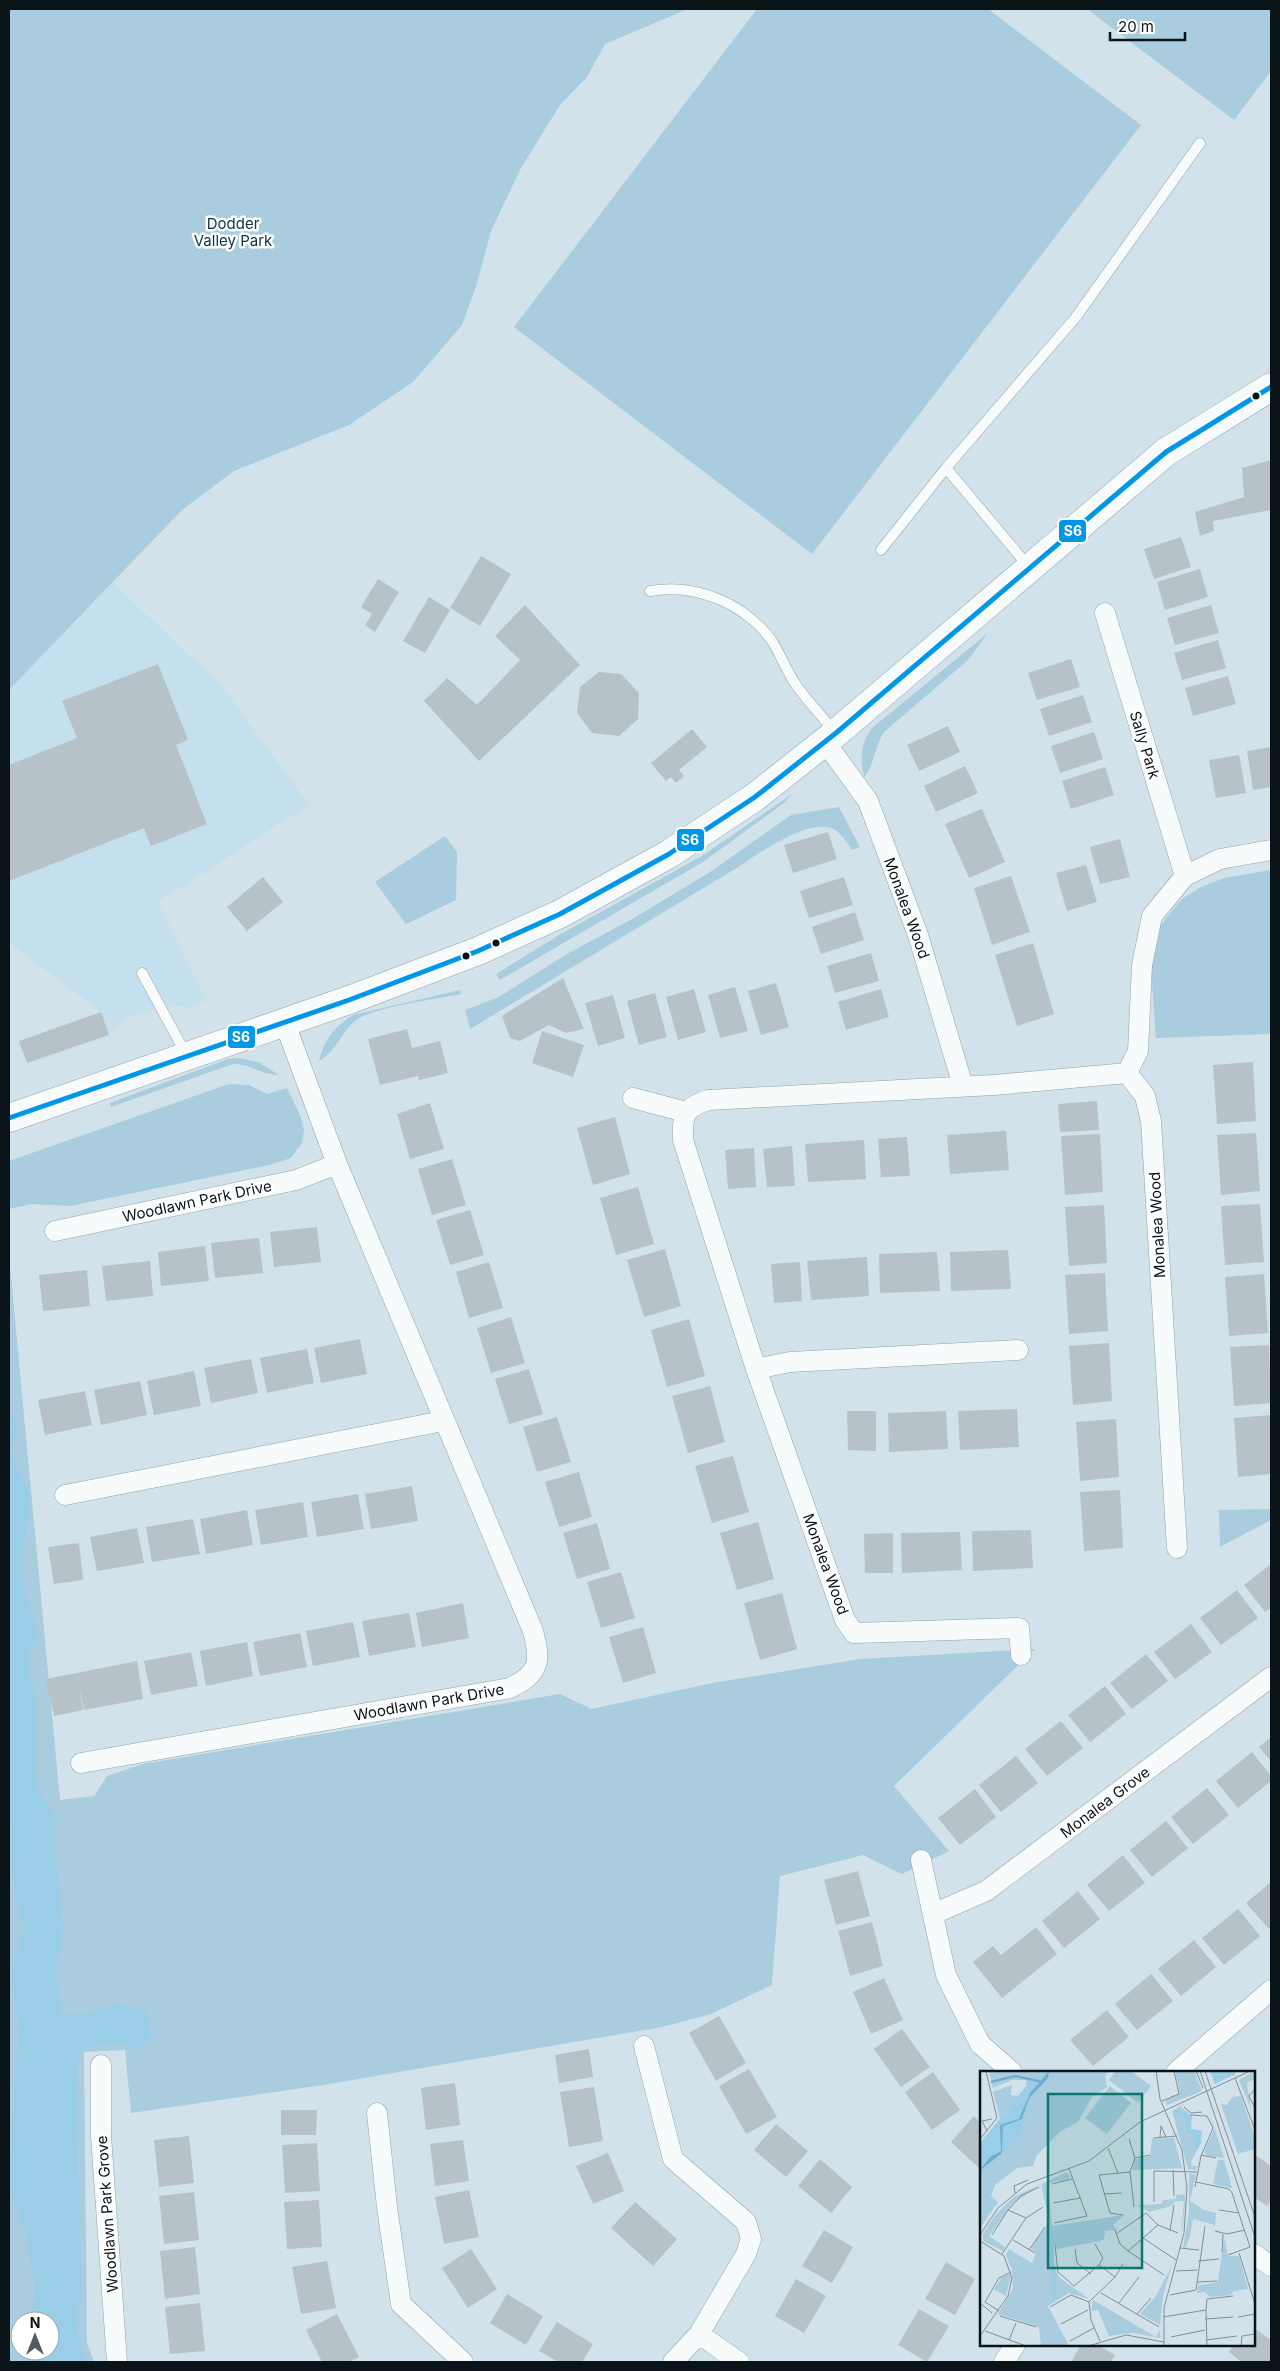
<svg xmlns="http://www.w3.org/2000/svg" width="1280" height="2371" font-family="Inter,sans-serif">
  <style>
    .built { fill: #c4dfee }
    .green { fill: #a9ccde; fill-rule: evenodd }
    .forest { fill: #99cde8 }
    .building { fill: #b6c2c8 }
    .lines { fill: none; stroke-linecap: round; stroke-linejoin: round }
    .lane-casing { stroke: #95a1a7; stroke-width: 11 }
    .street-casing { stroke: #95a1a7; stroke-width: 21 }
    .secondary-casing { stroke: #95a1a7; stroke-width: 29 }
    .lane { stroke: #f8fbfc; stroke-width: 10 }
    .street { stroke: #f8fbfc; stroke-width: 20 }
    .secondary { stroke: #f8fbfc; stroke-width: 28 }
    .bus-1-casing { stroke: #fff; stroke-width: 9 }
    .bus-1 { stroke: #0197e8; stroke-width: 5 }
    .bus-dot { fill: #091318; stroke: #fff; stroke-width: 2 }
    .labels { text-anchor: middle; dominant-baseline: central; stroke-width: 5; stroke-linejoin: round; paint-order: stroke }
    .park-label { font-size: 15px; fill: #0d3243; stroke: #fff }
    .street-label { font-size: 15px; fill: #091318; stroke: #fff }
    .inset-river { fill: none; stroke: #70aecc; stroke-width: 2.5 }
    .inset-road { fill: none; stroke: #828f96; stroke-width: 1 }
    .view { fill: #0f766e; fill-opacity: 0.15; stroke: #0f766e; stroke-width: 2.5 }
    .inset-edge { fill: none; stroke: #091318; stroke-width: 2.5 }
    .line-badge { stroke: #fff; stroke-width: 2 }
    .badge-label { font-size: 14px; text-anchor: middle; font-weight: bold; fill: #fff }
  </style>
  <rect width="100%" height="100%" fill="#d2e2ea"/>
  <path class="built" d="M113,583L222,686L309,805L158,902L206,1000L187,1008L172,1004L127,1017L108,1036L98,1010L9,942V690Z"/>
  <path class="green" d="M9,9H688L605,44L587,77L560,105L521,168L491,231L476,287L462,325L413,382L349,425L234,471L182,510L9,690Z
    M757,9H988L1141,125L812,554L514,327Z
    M1087,9H1271V71L1234,120Z
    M988,633L968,660L884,732C875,746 874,766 864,777C860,760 860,743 872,728Z
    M792,794L784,803L703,862L500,980L496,974L559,935L702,856Z
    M839,807L860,847L852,850C847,843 840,831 831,828C806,820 759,853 740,866L470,1029L465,1010L499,997L565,955L634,918L710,872L791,815Z
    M445,836L457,852L456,900L406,924L375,882Z
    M1271,870V1034L1156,1038L1151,968L1159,927L1182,899L1201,887L1224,878Z
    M460,990L461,994C436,999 373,1007 355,1021C341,1033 335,1053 319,1061C324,1040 334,1027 353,1015Z
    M238,1058L258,1062L279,1075C262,1075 249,1063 233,1064L111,1107L110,1103L228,1059Z
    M229,1084L249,1085L267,1094L287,1088L300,1115L304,1130L302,1143L291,1158L270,1165L70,1206L31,1204L9,1209V1161Z
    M9,1255L60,1800L94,1796L107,1776L143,1764L560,1694L592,1709L712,1683L860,1659L1035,1649L894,1786L949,1851L902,1874L863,1855L780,1876L772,1985L711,2014L662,2027L323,2085L131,2113L125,2050L84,2052L87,2343L94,2362H9ZM20,2321H50V2351H20Z
    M1271,1509V1520L1220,1547L1219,1510Z"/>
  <path class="forest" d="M9,1405V1410L18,1424L10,1453L30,1496L24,1545L23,1584L37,1632L26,1665L35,1694L36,1785L56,1821L55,1853L63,1928L55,1976L62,2014L84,2015L117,2004L146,2011L151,2037L137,2052L124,2044L98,2046L79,2050L76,2101L82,2293L75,2318L84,2362H26L27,2351H50V2321H31L35,2289L25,2231L9,2184L19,2027L12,1977L24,1928L14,1885L11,1847L12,1824L9,1816Z"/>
  <path class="building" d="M1271,460V510L1213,521L1214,531L1200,536L1195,512L1244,497L1242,468Z
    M1181,537L1191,567L1154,579L1144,549Z
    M481,556L511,574L480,626L450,608Z
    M1200,569L1208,597L1165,610L1157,582Z
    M378,579L399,592L375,632L365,625L372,614L361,607Z
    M429,597L450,610L425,653L403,641Z
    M525,605L580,665L479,761L424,701L447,678L477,705L520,660L495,636Z
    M1211,605L1219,633L1175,645L1167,618Z
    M1218,640L1226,668L1182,680L1174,653Z
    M1071,659L1080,687L1037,700L1028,673Z
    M158,664L188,740L176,745L207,824L151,846L144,828L9,881V765L77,738L62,701Z
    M599,672L621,674L639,693L638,719L619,736L592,733L577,713L580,687Z
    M1228,676L1236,704L1193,716L1185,688Z
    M1083,695L1092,722L1049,736L1040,709Z
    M948,726L960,752L919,771L907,745Z
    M692,729L707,747L679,770L684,776L676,783L671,777L666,781L651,763Z
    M1094,732L1103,759L1060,773L1051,746Z
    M1271,747V787L1253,790L1247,751Z
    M1239,755L1246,793L1216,798L1209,760Z
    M965,766L978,793L936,812L924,786Z
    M1105,767L1114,795L1071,809L1062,781Z
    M982,809L1005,862L969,878L945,824Z
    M828,832L837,859L793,873L784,845Z
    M1120,839L1130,877L1100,884L1090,847Z
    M1086,865L1097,902L1067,911L1056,873Z
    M1011,876L1030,932L992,945L974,888Z
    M263,877L283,902L247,931L227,907Z
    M844,877L853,905L809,918L800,891Z
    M855,912L864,940L821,954L812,927Z
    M1033,943L1054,1014L1017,1026L995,955Z
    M871,953L879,981L835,993L827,966Z
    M563,978L584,1029L566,1033L549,1025L520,1041L510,1038L502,1016Z
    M776,983L789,1027L761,1035L748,991Z
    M735,987L748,1031L720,1038L708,995Z
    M694,989L706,1032L678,1040L666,997Z
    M881,989L889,1017L846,1030L838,1002Z
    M655,993L667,1037L639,1045L627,1001Z
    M613,995L625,1038L598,1046L585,1003Z
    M101,1012L109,1035L27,1063L19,1041Z
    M407,1029L412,1048L440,1041L448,1073L419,1080L418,1076L380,1085L368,1039Z
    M542,1031L584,1045L573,1077L532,1063Z
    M1253,1062L1256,1121L1217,1124L1213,1065Z
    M1097,1101L1099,1130L1060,1132L1058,1104Z
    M430,1103L444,1149L410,1159L397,1114Z
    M615,1117L630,1174L593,1185L577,1128Z
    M1006,1131L1009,1170L950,1174L947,1135Z
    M1256,1133L1260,1191L1221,1195L1217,1135Z
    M1100,1134L1103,1192L1065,1195L1061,1136Z
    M907,1137L910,1176L881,1177L878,1139Z
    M864,1140L866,1179L808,1182L805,1144Z
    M792,1146L795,1186L767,1187L763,1149Z
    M754,1148L756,1187L728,1189L725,1150Z
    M452,1159L466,1205L432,1215L418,1169Z
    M638,1187L654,1244L616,1255L600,1198Z
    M1260,1204L1264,1262L1225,1265L1221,1206Z
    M1104,1205L1107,1263L1069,1266L1065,1207Z
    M470,1210L484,1255L450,1265L436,1220Z
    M317,1227L321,1262L274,1267L270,1232Z
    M259,1238L263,1273L215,1278L211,1243Z
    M205,1246L209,1281L161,1286L158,1252Z
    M665,1249L681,1306L644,1317L627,1260Z
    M1008,1250L1011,1289L951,1291L950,1252Z
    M937,1252L940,1291L880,1293L879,1254Z
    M867,1257L869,1296L811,1300L807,1261Z
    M150,1261L153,1296L106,1301L102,1266Z
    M489,1262L503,1308L469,1318L456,1272Z
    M800,1262L802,1301L774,1303L771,1264Z
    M87,1270L90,1306L43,1311L39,1275Z
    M1105,1273L1108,1331L1069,1334L1065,1275Z
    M1264,1274L1268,1333L1229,1336L1225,1277Z
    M511,1317L525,1363L491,1373L477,1328Z
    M689,1319L705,1376L667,1387L651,1330Z
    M360,1339L367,1374L321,1383L314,1348Z
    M1109,1343L1112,1401L1073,1405L1069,1346Z
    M1269,1345L1271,1403L1234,1406L1230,1347Z
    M307,1349L314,1383L267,1393L260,1358Z
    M251,1359L258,1393L211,1403L204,1368Z
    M529,1369L543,1414L509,1424L495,1379Z
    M194,1371L201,1406L154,1415L147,1381Z
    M140,1381L147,1415L101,1425L94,1390Z
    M710,1386L725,1442L688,1453L672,1396Z
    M85,1391L92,1425L45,1435L38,1400Z
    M1017,1409L1019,1447L960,1450L958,1411Z
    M847,1411H876V1451L848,1450Z
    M946,1411L948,1449L889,1452L888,1413Z
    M1271,1415V1474L1238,1477L1234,1418Z
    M557,1417L571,1462L537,1472L523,1427Z
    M1116,1419L1119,1477L1080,1481L1076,1422Z
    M733,1456L749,1512L712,1523L695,1466Z
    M579,1472L592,1517L559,1527L545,1482Z
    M412,1486L418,1521L371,1529L365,1494Z
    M1120,1490L1123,1548L1084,1551L1080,1492Z
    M358,1494L364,1529L317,1537L311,1502Z
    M303,1502L308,1537L261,1545L255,1510Z
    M247,1510L253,1545L206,1554L200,1519Z
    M193,1519L200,1554L152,1562L146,1527Z
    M758,1522L774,1579L737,1590L720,1533Z
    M597,1523L610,1569L577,1579L563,1533Z
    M137,1528L144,1563L97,1571L90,1537Z
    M1031,1530L1033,1568L973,1571L972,1531Z
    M960,1532L962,1570L902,1573L901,1533Z
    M893,1533V1573H865L864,1534Z
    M79,1543L83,1580L54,1584L48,1547Z
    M1271,1564V1608L1265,1612L1244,1585Z
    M621,1572L635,1618L601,1628L587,1582Z
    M1237,1590L1258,1618L1221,1645L1200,1618Z
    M782,1593L797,1649L760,1660L744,1603Z
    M463,1603L469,1638L422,1647L416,1613Z
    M409,1613L416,1647L369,1656L362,1621Z
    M353,1622L360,1657L313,1666L306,1631Z
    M1191,1624L1212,1652L1175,1679L1154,1652Z
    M643,1627L656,1673L623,1683L609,1637Z
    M300,1633L307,1667L260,1676L253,1642Z
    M247,1642L253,1676L206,1686L200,1651Z
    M191,1652L198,1686L151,1695L144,1661Z
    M1146,1654L1168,1681L1132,1709L1110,1683Z
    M137,1661L143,1699L84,1710L79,1687L83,1710L54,1716L46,1679Z
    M1105,1686L1126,1714L1090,1742L1068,1715Z
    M1061,1721L1083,1748L1047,1776L1025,1749Z
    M1271,1737V1761L1259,1747Z
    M1252,1752L1271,1776V1781L1238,1808L1216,1781Z
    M1016,1756L1038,1783L1001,1812L979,1785Z
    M1207,1788L1229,1815L1193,1844L1171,1817Z
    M975,1789L996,1817L960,1845L938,1818Z
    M1166,1821L1188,1848L1152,1877L1130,1850Z
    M1123,1855L1145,1883L1109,1911L1087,1885Z
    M858,1871L870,1916L836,1925L824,1880Z
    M1271,1882V1927L1269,1929L1246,1903Z
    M1078,1891L1100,1919L1064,1948L1042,1921Z
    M1238,1909L1260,1936L1224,1965L1202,1938Z
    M872,1922L883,1966L850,1976L838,1931Z
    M1036,1927L1057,1954L1002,1998L973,1962L993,1946L1001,1955Z
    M1194,1940L1216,1967L1181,1996L1158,1969Z
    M1151,1974L1173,2001L1137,2030L1115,2004Z
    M884,1978L903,2020L871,2034L853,1992Z
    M1107,2010L1129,2037L1093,2066L1070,2040Z
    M719,2016L746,2063L716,2081L689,2033Z
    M902,2029L930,2067L901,2087L874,2049Z
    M589,2049L593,2077L559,2083L555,2055Z
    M749,2069L777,2117L746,2134L719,2086Z
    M933,2072L960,2110L932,2130L905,2092Z
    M455,2083L460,2125L426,2130L421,2088Z
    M594,2087L603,2141L569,2147L560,2092Z
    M281,2110H317L316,2135H281Z
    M974,2116L981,2123V2170L951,2142Z
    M776,2124L808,2151L786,2177L754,2150Z
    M189,2136L194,2183L159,2187L154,2140Z
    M463,2140L469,2181L435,2186L430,2144Z
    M317,2143L320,2191L285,2193L282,2145Z
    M608,2153L624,2191L593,2204L576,2166Z
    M1254,2154L1271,2166V2200L1267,2206L1254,2197Z
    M820,2159L852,2187L831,2213L798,2186Z
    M469,2190L479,2237L444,2244L435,2197Z
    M194,2192L199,2240L164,2244L159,2196Z
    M319,2200L322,2247L287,2249L284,2202Z
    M635,2202L677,2239L653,2266L611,2228Z
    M824,2230L853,2247L832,2283L802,2266Z
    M195,2247L200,2294L165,2299L160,2251Z
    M471,2249L497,2289L468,2308L442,2268Z
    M327,2261L336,2308L301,2314L292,2267Z
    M946,2262L975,2279L955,2315L925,2299Z
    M796,2279L826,2296L804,2333L775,2316Z
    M507,2294L543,2316L526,2345L490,2323Z
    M200,2303L205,2351L170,2354L165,2307Z
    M919,2309L949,2326L927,2362L898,2345Z
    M337,2314L359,2357L348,2362H322L306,2330Z
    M557,2322L593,2344L582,2362H558L539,2351Z
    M1254,2328L1271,2340V2362H1242L1229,2352L1234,2345H1254Z
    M1081,2345H1097L1115,2355L1111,2362H1071Z"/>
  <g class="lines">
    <defs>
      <path id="lane" d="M881,550L946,468
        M1029,567L946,468L1076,317L1200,143
        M650,591C696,583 744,603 772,641C780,654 786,669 794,682C806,700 822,716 836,733
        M142,973L187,1056"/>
      <path id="street" d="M1105,613L1185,876
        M825,742L868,801L918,935L963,1086
        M1127,1073L1138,1051L1142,965L1152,916L1185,876L1220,859L1271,850
        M633,1098L686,1112
        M55,1231L296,1180L337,1164
        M756,1369L790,1362L1018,1350
        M65,1495L443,1421
        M1021,1655L1019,1628L854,1633L845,1620L756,1369L683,1140C682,1116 684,1107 709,1100L994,1085L1127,1073L1145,1096L1151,1121L1177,1548
        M81,1763L510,1688C540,1673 541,1662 533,1631L337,1164L284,1021
        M921,1860L946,1975L980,2044L1012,2072
        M933,1914L986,1891L1271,1677
        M644,2046L673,2159L746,2222L751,2239L746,2254L699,2334
        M101,2065V2136L117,2362
        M1176,2072L1271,1990
        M377,2113L387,2207L401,2304L463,2362
        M1254,2254L1271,2266
        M673,2362L699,2334L739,2362
        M1004,2362L1015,2345"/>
      <path id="secondary" d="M9,1118L349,1000L478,951L560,914L669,854L755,797L836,733L1166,452L1271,387"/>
    </defs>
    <use href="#lane" class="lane-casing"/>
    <use href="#street" class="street-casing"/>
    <use href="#secondary" class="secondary-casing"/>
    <use href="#lane" class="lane"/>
    <use href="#street" class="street"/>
    <use href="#secondary" class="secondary"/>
    <defs>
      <path id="bus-1" d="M9,1118L349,1000L478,951L560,914L669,854L755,797L836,733L1166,452L1271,387"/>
    </defs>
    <use href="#bus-1" class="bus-1-casing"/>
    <use href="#bus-1" class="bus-1"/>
  </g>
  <g class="bus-dot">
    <circle cx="1256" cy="396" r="4.5"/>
    <circle cx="496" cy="943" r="4.5"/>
    <circle cx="466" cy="956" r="4.5"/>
  </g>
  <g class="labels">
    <g class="park-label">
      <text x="233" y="223">Dodder<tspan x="233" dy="17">Valley Park</tspan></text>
    </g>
    <g class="street-label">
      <text transform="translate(1145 745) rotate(73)">Sally Park</text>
      <text transform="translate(907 908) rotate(70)">Monalea Wood</text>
      <text transform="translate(197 1201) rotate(-12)">Woodlawn Park Drive</text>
      <text transform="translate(1157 1225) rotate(-93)">Monalea Wood</text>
      <text transform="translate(826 1564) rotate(70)">Monalea Wood</text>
      <text transform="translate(429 1702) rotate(-10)">Woodlawn Park Drive</text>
      <text transform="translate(1105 1802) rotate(-37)">Monalea Grove</text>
      <text transform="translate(107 2214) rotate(-94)">Woodlawn Park Grove</text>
    </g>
  </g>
  <g transform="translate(980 2071)">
    <rect width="275" height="275" fill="#d2e2ea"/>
    <path d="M9,0H130L125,4L127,16L112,26L98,51L81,60L57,84L53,95L37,97L15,114L11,125L18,131L0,157V72L20,48L13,21L32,14L31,24L38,25L46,15V9H32L13,17ZM136,0H151L171,15L158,32L129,9ZM195,0H214L222,20L187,34L185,29L200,22ZM275,0V8L267,12L271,38L259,9ZM130,15L151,32L127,63L105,47ZM261,25L275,67V78L258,83L241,33L247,34L252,26ZM206,32L201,36L212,45L211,58L222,60L221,72L211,91L212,95H218L215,99L208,98L192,40ZM230,42L244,87L228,85L224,81L234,58ZM172,68L194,67L202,97L153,99L154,89L170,85ZM238,89H244L252,117L233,113ZM204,101L205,133L203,153L201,163L204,130H195L191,135L169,141L157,134L181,133L184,129L196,128V124L205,123ZM85,102L89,103V108L68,112L72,155L144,144L133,154L137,159L125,160L124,168L120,170L77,178L74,173V195L80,207L109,228L89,222L68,235L89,275H61L59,256L18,243L33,217L32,199L26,184L29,178L52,192L56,182L51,177L66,156L68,144L61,113L32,133L9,165L25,176L23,180L3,170V163L16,143L34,126ZM209,102L216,104L210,130L224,139L236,142L235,154L213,148L210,165L206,176L203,177L209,141ZM244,166L248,185H259L268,218L254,220L250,224L230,226L225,221L217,222L218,215L238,211ZM192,194L183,225L180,254L160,243L176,225ZM30,203L31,205L26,225L14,218L22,206ZM113,229L176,266L180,259V267L153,262L129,265L118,239L111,240Z" fill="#a9ccde"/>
    <path d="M65,0H75L52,26L37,66L20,86L0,102V72L20,48L28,45L37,26ZM230,0H254L256,3L235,13ZM193,39L210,43L211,58L222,60L216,80V64L207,62L206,47ZM66,111L72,170L79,172L74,173L73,177L77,226L62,235L72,228L73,221Z" fill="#99cde8"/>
    <path d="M69,0L68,7L49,27L42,48L23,55L22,82L0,99L10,86L21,80L20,54L39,48L50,22Z" fill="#70aecc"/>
    <path class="inset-river" d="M11,11L35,5L63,11"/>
    <path class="inset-road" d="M176,0L180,28L202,79L207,117L204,162L184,237V275M216,0L223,17M220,0L275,166M225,0L275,146M255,7L275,59M275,18L269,25L275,37M182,30L199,23L194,0M204,36L211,42L222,41M210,44L227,45L233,57L221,85L215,116M7,60L2,50L12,48M180,66L181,55L186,66M173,67L197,65M0,68L17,47L6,0M149,68L155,87M128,77L138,102M221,84L236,87M193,99L194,125M150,101L155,87L170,84M216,111L249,118L252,122L270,176L248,184M72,113L92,108M35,122L34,115L48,109M124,123L142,122M174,131V100L217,101M73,132L100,127M239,139L259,142M143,144L130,142L119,104L150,101L154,136M46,147L63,136M74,152L107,145L89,98M135,159L140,173L148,180M190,160L194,134M235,160L247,163L265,159M136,163L166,142L178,154L198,162M0,164L18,137L47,113L109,90L160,51L270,0M12,164L28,139M163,167L178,154M33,169L55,182M0,170L24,185L32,207L28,225L0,265M115,173L123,187L119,194M75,174L78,201L94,215L119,194L135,206L109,231M200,177L219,179M95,178L97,192L111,203M49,179L65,156M242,181L243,163M259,182L275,233M22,183L46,147L28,139L41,125L59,116M218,190L239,188M196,200L217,199M184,204L148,180L163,167L196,189M135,206L143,193M217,211L237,210M121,222L179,256M190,224L216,219L225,155M109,231L111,249L120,270M0,232L12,242M139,232L159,206M70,236L91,224L109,231M226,239L227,228L253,225M19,240L5,231L19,207L31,201M157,243L171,227M20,245L56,256M183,246L226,239L227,275M258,246L275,243M225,248L253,246M81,253L108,239M5,260L46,275M191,266L225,259M29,269L36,252M226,269L257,265M90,270L114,257M108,275L146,264L184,271M261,275L262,265L275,263"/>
    <path class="view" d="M68,23H162V197H68Z"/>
    <rect width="275" height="275" class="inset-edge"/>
  </g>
  <g class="line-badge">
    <rect x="1058" y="519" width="29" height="24" rx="5" fill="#0197e8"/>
    <rect x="676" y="828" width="29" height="24" rx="5" fill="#0197e8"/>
    <rect x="227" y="1025" width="29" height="24" rx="5" fill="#0197e8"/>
  </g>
  <g class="badge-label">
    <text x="1073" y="536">S6</text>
    <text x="690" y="845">S6</text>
    <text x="241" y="1042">S6</text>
  </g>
  <rect width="1280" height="2371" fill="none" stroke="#091318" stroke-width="20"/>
  <g transform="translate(35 2336)"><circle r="24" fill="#ffffff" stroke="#9da1a3"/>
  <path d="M0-4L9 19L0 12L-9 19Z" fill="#4f5b62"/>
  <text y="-8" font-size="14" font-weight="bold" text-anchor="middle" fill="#091318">N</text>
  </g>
  <path d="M1110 32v8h75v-8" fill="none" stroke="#091318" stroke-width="2.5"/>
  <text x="1118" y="32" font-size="15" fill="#091318" stroke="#ffffff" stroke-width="4" paint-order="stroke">20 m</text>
</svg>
